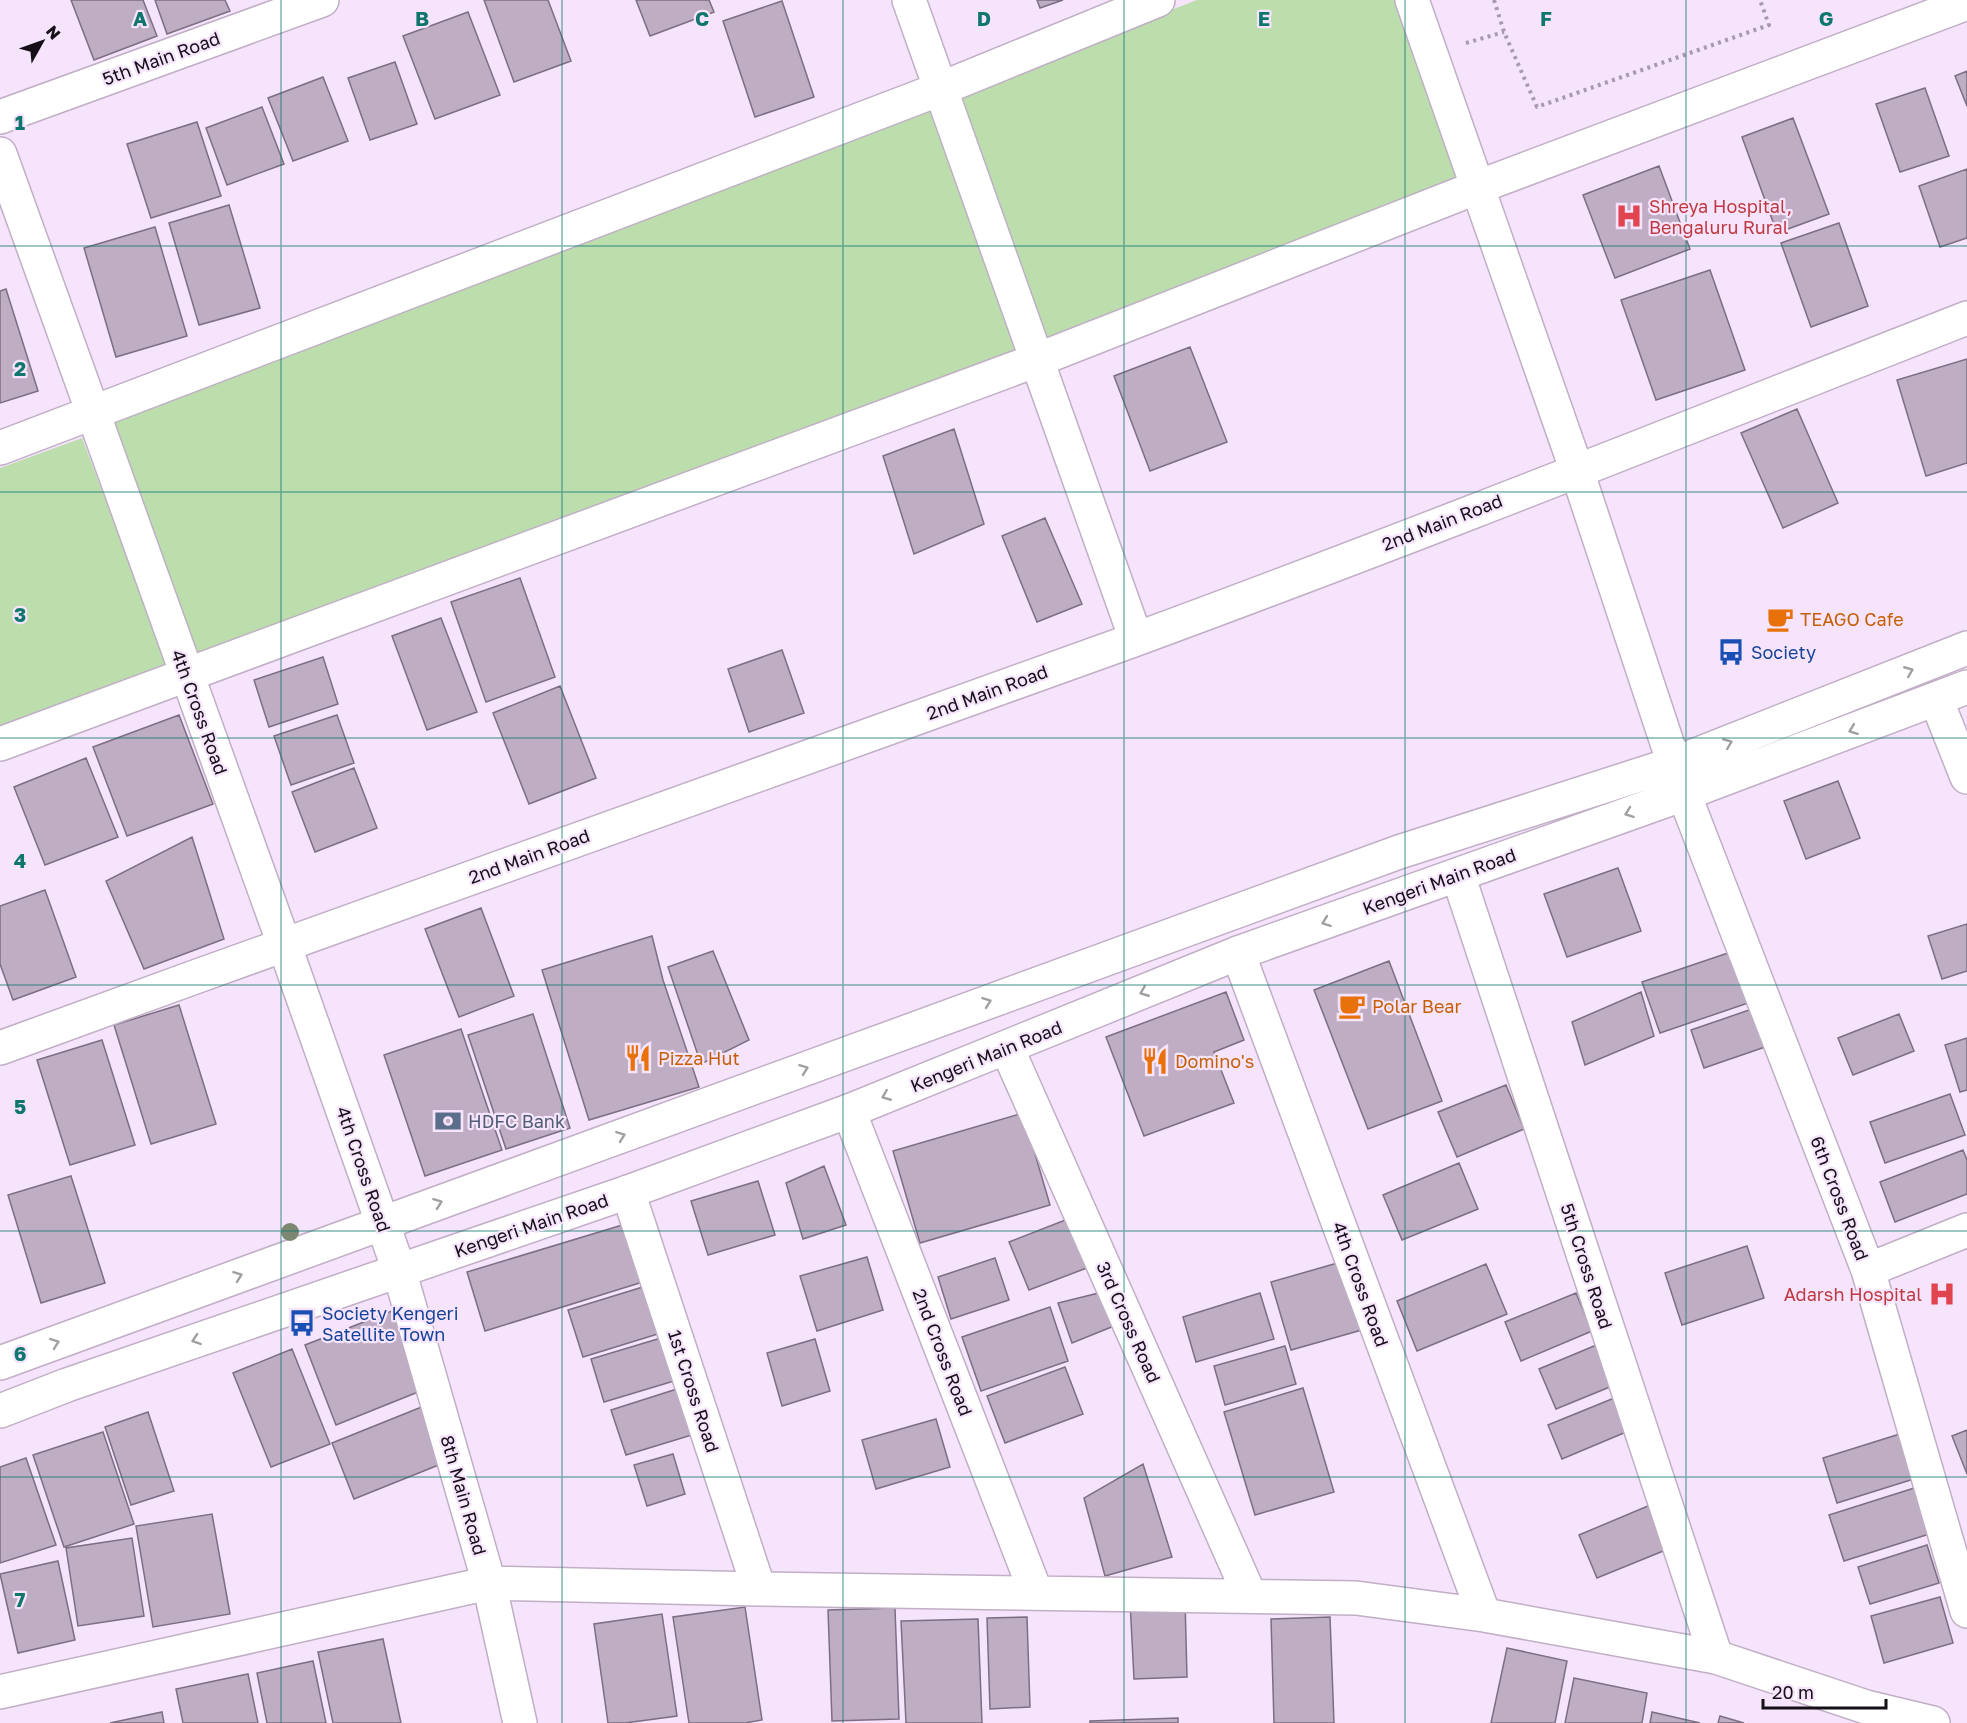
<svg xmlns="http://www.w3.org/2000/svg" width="1967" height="1723" font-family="'Golos Text',sans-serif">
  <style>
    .green { fill: #bcdead }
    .building { fill: #beadc3; stroke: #7d6e82; stroke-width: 1.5 }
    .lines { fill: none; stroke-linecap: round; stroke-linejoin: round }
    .minor-casing { stroke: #c0afc5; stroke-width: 36 }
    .primary-casing { stroke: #c0afc5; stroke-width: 36 }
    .path { stroke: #a89aac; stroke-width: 4; stroke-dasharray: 3 4.5; stroke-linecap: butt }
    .minor { stroke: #fff; stroke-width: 33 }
    .primary { stroke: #fff; stroke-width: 33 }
    .tree { fill: #7c8872 }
    .oneway { stroke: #a19fa2 }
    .grid { fill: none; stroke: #0f766e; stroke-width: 1.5; stroke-opacity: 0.55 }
    .labels { text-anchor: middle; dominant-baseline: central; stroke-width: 4.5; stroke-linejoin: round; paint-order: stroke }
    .street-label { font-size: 18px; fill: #150f17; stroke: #f6e4fc }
    .health-label { font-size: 18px; fill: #be3a42; stroke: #f6e4fc; text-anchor: start }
    .food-label { font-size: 18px; fill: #c56008; stroke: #f6e4fc; text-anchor: start }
    .transit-label { font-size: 18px; fill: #164399; stroke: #f6e4fc; text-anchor: start }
    .service-label { font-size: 18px; fill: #4e5e75; stroke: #f6e4fc; text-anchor: start }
    .grid-label { font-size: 20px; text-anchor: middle; font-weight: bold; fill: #0f766e; stroke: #f6e4fc; stroke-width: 4.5; stroke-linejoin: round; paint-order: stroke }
  </style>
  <rect width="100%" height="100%" fill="#f6e4fc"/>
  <path class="green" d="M1197,0H1395L1464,179L1048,339L953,94Z
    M931,111L1023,353L193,661L101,419Z
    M82,438L168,665L0,728V468Z"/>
  <path class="building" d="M71,0H143L157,36L94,60Z
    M155,0H225L230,11L167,34Z
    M484,0H548L571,61L514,82Z
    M636,0H709L714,12L650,36Z
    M1037,0H1063L1040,8Z
    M782,1L814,97L755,117L723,21Z
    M468,12L500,95L435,119L403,36Z
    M395,62L417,124L370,140L348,78Z
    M1967,71V106L1955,76Z
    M323,77L348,141L293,161L268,98Z
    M1925,88L1949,156L1900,172L1876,104Z
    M262,107L284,164L227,185L206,128Z
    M1793,118L1829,214L1777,233L1742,137Z
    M197,122L221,196L151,218L127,144Z
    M1659,166L1690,249L1615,278L1583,195Z
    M1967,169V238L1940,247L1919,186Z
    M229,205L260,308L199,325L169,223Z
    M1839,223L1868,306L1811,327L1781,243Z
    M155,227L187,336L116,357L84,248Z
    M1710,270L1745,370L1656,400L1621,300Z
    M6,289L38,391L0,403V291Z
    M1190,347L1227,442L1150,471L1114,376Z
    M1967,359V463L1926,476L1897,380Z
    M1797,409L1838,503L1783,528L1741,433Z
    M954,429L984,524L914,554L883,456Z
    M1045,518L1082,604L1037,622L1002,536Z
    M520,578L555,677L486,702L451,602Z
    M441,618L477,712L427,730L392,636Z
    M782,650L804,713L749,732L728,669Z
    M323,657L338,704L269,727L254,680Z
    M560,686L596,778L529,804L493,713Z
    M179,715L213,804L127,836L93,747Z
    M337,715L354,763L291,785L274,736Z
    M86,758L118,837L45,865L14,787Z
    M354,768L377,828L315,852L292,792Z
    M1838,781L1860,838L1806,859L1784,801Z
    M192,837L224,939L144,969L106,881Z
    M1618,868L1641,931L1567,957L1544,894Z
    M45,890L76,977L13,1000L0,964V906Z
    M481,908L514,996L459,1017L425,929Z
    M1967,924V971L1942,979L1928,936Z
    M652,936L663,980L699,1087L589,1120L542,970Z
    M713,951L749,1040L701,1064L668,967Z
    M1731,952L1748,1003L1660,1033L1642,982Z
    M1389,961L1442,1101L1368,1129L1314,990Z
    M1226,992L1244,1040L1214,1052L1234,1103L1144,1136L1106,1037Z
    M1641,992L1654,1036L1585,1065L1572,1022Z
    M179,1005L216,1124L151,1144L114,1025Z
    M1755,1008L1768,1046L1704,1068L1691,1030Z
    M533,1014L570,1128L506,1149L468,1035Z
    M1899,1014L1914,1051L1853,1075L1838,1038Z
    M461,1029L502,1150L425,1176L384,1055Z
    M1967,1038V1090L1960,1092L1945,1045Z
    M102,1040L135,1145L70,1165L37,1060Z
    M1506,1085L1524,1129L1457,1157L1438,1112Z
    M1950,1094L1965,1135L1885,1163L1870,1122Z
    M1023,1113L1050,1205L920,1243L893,1151Z
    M1963,1150L1967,1160V1194L1895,1222L1880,1182Z
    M1459,1163L1478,1209L1402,1240L1383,1195Z
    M824,1166L846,1225L803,1239L786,1183Z
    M71,1176L105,1283L41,1303L8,1195Z
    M758,1181L775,1235L708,1255L691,1201Z
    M1073,1217L1092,1266L1029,1290L1009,1242Z
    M629,1223L646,1281L485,1331L467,1272Z
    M1747,1246L1764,1298L1682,1325L1665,1273Z
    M867,1257L883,1310L817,1331L800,1276Z
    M995,1258L1009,1300L951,1319L938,1277Z
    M1341,1262L1362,1330L1291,1350L1271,1282Z
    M1486,1264L1507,1314L1417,1351L1397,1301Z
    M646,1286L661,1333L583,1357L568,1310Z
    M1103,1292L1114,1326L1072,1343L1058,1303Z
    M1260,1293L1274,1339L1196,1362L1183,1317Z
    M1576,1293L1592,1331L1521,1361L1505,1322Z
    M1050,1307L1068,1361L981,1391L962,1337Z
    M397,1309L428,1388L336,1425L305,1345Z
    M661,1338L674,1381L604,1402L591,1359Z
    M815,1339L830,1391L782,1406L767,1353Z
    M1606,1341L1622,1382L1556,1409L1539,1369Z
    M1285,1346L1296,1384L1225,1405L1214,1366Z
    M292,1349L330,1444L271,1467L233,1373Z
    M1065,1367L1083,1414L1005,1443L987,1396Z
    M680,1388L695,1434L626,1455L611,1410Z
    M1303,1388L1334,1492L1255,1515L1224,1412Z
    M1624,1394L1638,1427L1562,1459L1548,1425Z
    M429,1404L451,1460L354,1499L332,1443Z
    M148,1412L174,1491L131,1505L105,1427Z
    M936,1419L950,1467L876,1489L862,1440Z
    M1967,1430V1474L1952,1436Z
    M103,1432L134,1524L64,1547L33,1455Z
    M1903,1433L1917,1478L1837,1503L1823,1458Z
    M673,1454L685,1494L647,1506L634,1465Z
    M26,1458L56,1545L0,1563V1467Z
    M1143,1464L1172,1557L1105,1576L1084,1498Z
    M1927,1484L1942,1530L1844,1561L1829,1515Z
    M1655,1503L1673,1547L1597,1578L1579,1535Z
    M212,1514L230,1614L153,1627L136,1526Z
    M132,1538L144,1616L78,1626L66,1548Z
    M1927,1545L1939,1583L1870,1604L1858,1567Z
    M58,1561L75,1640L18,1653L0,1574Z
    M1940,1597L1953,1643L1884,1663L1871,1616Z
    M1185,1600L1187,1677L1134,1679L1130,1602Z
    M745,1607L762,1720L745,1723H689L673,1617Z
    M895,1608L899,1719L832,1721L828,1610Z
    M662,1614L677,1716L625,1723H608L594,1624Z
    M1027,1617L1030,1707L990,1709L987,1618Z
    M1330,1617L1334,1723H1274L1271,1619Z
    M978,1619L982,1723H906L901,1621Z
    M383,1639L401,1723H333L318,1652Z
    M1507,1648L1567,1661L1555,1723H1491Z
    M313,1661L326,1723H267L257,1673Z
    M248,1674L258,1723H183L176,1689Z
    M1574,1678L1647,1693L1642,1723H1565Z
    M162,1712L164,1723H110Z
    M1652,1712L1700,1723H1650Z
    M1720,1716L1744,1723H1718Z
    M1178,1718V1723H1090V1721Z"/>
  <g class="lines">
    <defs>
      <path id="minor" d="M909,0L1136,639
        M1412,0L1577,471L1684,794L1868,1270L1967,1611
        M0,117L322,0
        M0,154L284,944L399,1270L489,1583L520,1723
        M0,448L940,89L1158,0
        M1936,699L1967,777
        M0,744L1037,360L1478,187L1967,3
        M1458,875L1716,1657
        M1238,953L1484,1615
        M0,1048C376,910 754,778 1131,641C1411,538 1689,427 1967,318
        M1007,1048L1250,1596
        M849,1111L1036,1593
        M628,1192L759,1589
        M1868,1270L1967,1230
        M0,1692L489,1583L759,1589L1356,1598L1484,1615L1716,1657L1866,1707L1933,1723"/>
      <path id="primary" d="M0,1363L1399,852L1673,764L1967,648
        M0,1411L67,1385L628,1192L849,1111L1238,953L1684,794L1967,687"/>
    </defs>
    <use href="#minor" class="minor-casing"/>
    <use href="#primary" class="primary-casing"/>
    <path class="path" d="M1494,0L1504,32L1537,107L1769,25L1760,0
      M1466,43L1504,32"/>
    <use href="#minor" class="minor"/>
    <use href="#primary" class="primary"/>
  </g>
  <circle class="tree" cx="290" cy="1232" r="9"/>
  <defs><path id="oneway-chevron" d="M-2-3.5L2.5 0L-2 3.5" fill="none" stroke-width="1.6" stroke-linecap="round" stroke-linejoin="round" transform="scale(1.5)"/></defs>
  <g class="oneway">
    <use href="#oneway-chevron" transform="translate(1909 671) rotate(-22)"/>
    <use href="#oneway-chevron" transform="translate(1853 730) rotate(159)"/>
    <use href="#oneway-chevron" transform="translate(1728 743) rotate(-22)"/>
    <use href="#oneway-chevron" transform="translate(1629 813) rotate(160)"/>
    <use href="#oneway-chevron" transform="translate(1326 922) rotate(160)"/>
    <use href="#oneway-chevron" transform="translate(1144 992) rotate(158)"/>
    <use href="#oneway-chevron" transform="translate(987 1002) rotate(-20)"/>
    <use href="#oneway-chevron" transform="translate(804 1069) rotate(-20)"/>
    <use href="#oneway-chevron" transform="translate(886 1096) rotate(158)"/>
    <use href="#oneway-chevron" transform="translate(621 1136) rotate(-20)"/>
    <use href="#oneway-chevron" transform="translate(438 1203) rotate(-20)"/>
    <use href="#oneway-chevron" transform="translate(238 1276) rotate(-20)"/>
    <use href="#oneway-chevron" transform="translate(196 1340) rotate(161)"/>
    <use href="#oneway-chevron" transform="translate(55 1343) rotate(-20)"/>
  </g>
  <path class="grid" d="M281,0V1723M562,0V1723M843,0V1723M1124,0V1723M1405,0V1723M1686,0V1723M0,246H1967M0,492H1967M0,738H1967M0,985H1967M0,1231H1967M0,1477H1967"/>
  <defs>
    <symbol id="hospital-bare" viewBox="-9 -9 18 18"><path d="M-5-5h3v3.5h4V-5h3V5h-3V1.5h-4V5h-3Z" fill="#e0444e" stroke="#f6e4fc" stroke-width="2.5" paint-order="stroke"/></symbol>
    <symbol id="cafe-bare" viewBox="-9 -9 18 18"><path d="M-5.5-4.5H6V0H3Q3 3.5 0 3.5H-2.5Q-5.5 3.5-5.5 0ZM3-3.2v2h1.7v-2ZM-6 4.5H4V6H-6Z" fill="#e8710a" stroke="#f6e4fc" stroke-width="2.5" paint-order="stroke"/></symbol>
    <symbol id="bus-bare" viewBox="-9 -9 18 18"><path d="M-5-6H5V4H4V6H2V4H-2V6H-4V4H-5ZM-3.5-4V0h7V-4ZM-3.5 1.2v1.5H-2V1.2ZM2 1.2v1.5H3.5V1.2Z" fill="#1a4fb4" stroke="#f6e4fc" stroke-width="2.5" paint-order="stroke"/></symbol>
    <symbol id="restaurant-bare" viewBox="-9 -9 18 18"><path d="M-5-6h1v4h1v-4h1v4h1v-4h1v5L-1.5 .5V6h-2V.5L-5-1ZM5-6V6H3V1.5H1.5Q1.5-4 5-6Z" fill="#e8710a" stroke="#f6e4fc" stroke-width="2.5" paint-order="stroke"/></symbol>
    <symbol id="bank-bare" viewBox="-9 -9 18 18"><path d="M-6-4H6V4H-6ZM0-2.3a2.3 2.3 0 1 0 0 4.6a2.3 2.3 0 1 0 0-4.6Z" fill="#5c6f8a" stroke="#f6e4fc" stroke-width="2.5" paint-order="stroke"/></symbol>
  </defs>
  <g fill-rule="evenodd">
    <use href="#hospital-bare" x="1610" y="197" width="38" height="38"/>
    <use href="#cafe-bare" x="1761" y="600" width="38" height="38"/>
    <use href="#bus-bare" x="1712" y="633" width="38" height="38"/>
    <use href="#cafe-bare" x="1333" y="987" width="38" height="38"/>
    <use href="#restaurant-bare" x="619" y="1039" width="38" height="38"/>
    <use href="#restaurant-bare" x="1136" y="1042" width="38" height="38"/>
    <use href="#bank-bare" x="429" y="1102" width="38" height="38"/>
    <use href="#hospital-bare" x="1923" y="1275" width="38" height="38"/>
    <use href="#bus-bare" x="283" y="1304" width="38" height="38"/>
  </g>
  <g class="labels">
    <g class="street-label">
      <text transform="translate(161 58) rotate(-20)">5th Main Road</text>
      <text transform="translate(1442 522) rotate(-21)">2nd Main Road</text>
      <text transform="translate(987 692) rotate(-20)">2nd Main Road</text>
      <text transform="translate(200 712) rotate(70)">4th Cross Road</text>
      <text transform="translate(529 856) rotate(-20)">2nd Main Road</text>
      <text transform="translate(1439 881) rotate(-20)">Kengeri Main Road</text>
      <text transform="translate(986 1056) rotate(-22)">Kengeri Main Road</text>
      <text transform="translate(364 1169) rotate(71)">4th Cross Road</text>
      <text transform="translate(1840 1198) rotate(69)">6th Cross Road</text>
      <text transform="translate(531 1225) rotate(-19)">Kengeri Main Road</text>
      <text transform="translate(1587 1266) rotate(72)">5th Cross Road</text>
      <text transform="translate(1361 1284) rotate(70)">4th Cross Road</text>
      <text transform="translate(1129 1322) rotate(66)">3rd Cross Road</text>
      <text transform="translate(943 1352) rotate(69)">2nd Cross Road</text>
      <text transform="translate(694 1391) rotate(72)">1st Cross Road</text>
      <text transform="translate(464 1495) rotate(74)">8th Main Road</text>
    </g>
    <g class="health-label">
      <text x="1649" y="206">Shreya Hospital,<tspan x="1649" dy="21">Bengaluru Rural</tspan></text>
      <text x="1922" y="1294" text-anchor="end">Adarsh Hospital</text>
    </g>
    <g class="food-label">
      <text x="1800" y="619">TEAGO Cafe</text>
      <text x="1372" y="1006">Polar Bear</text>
      <text x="658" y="1058">Pizza Hut</text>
      <text x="1175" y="1061">Domino's</text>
    </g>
    <g class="transit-label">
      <text x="1751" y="652">Society</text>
      <text x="322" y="1313">Society Kengeri<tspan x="322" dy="21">Satellite Town</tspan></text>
    </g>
    <g class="service-label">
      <text x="468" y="1121">HDFC Bank</text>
    </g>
  </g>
  <g class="grid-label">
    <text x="140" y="26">A</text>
    <text x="422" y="26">B</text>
    <text x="702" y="26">C</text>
    <text x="984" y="26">D</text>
    <text x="1264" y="26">E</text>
    <text x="1546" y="26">F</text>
    <text x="1826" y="26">G</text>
    <text x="20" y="130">1</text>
    <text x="20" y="376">2</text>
    <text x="20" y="622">3</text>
    <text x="20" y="868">4</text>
    <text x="20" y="1114">5</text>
    <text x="20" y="1361">6</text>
    <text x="20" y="1607">7</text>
  </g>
  <g transform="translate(42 42) rotate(50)" stroke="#f6e4fc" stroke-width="4.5" paint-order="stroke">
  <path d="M0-4.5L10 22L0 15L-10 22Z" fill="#150f17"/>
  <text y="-9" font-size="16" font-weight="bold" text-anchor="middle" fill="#150f17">N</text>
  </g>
  <path d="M1763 1699v9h123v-9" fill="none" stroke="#150f17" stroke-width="3"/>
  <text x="1772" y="1699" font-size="18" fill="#150f17" stroke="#f6e4fc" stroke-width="4.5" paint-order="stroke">20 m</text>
</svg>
